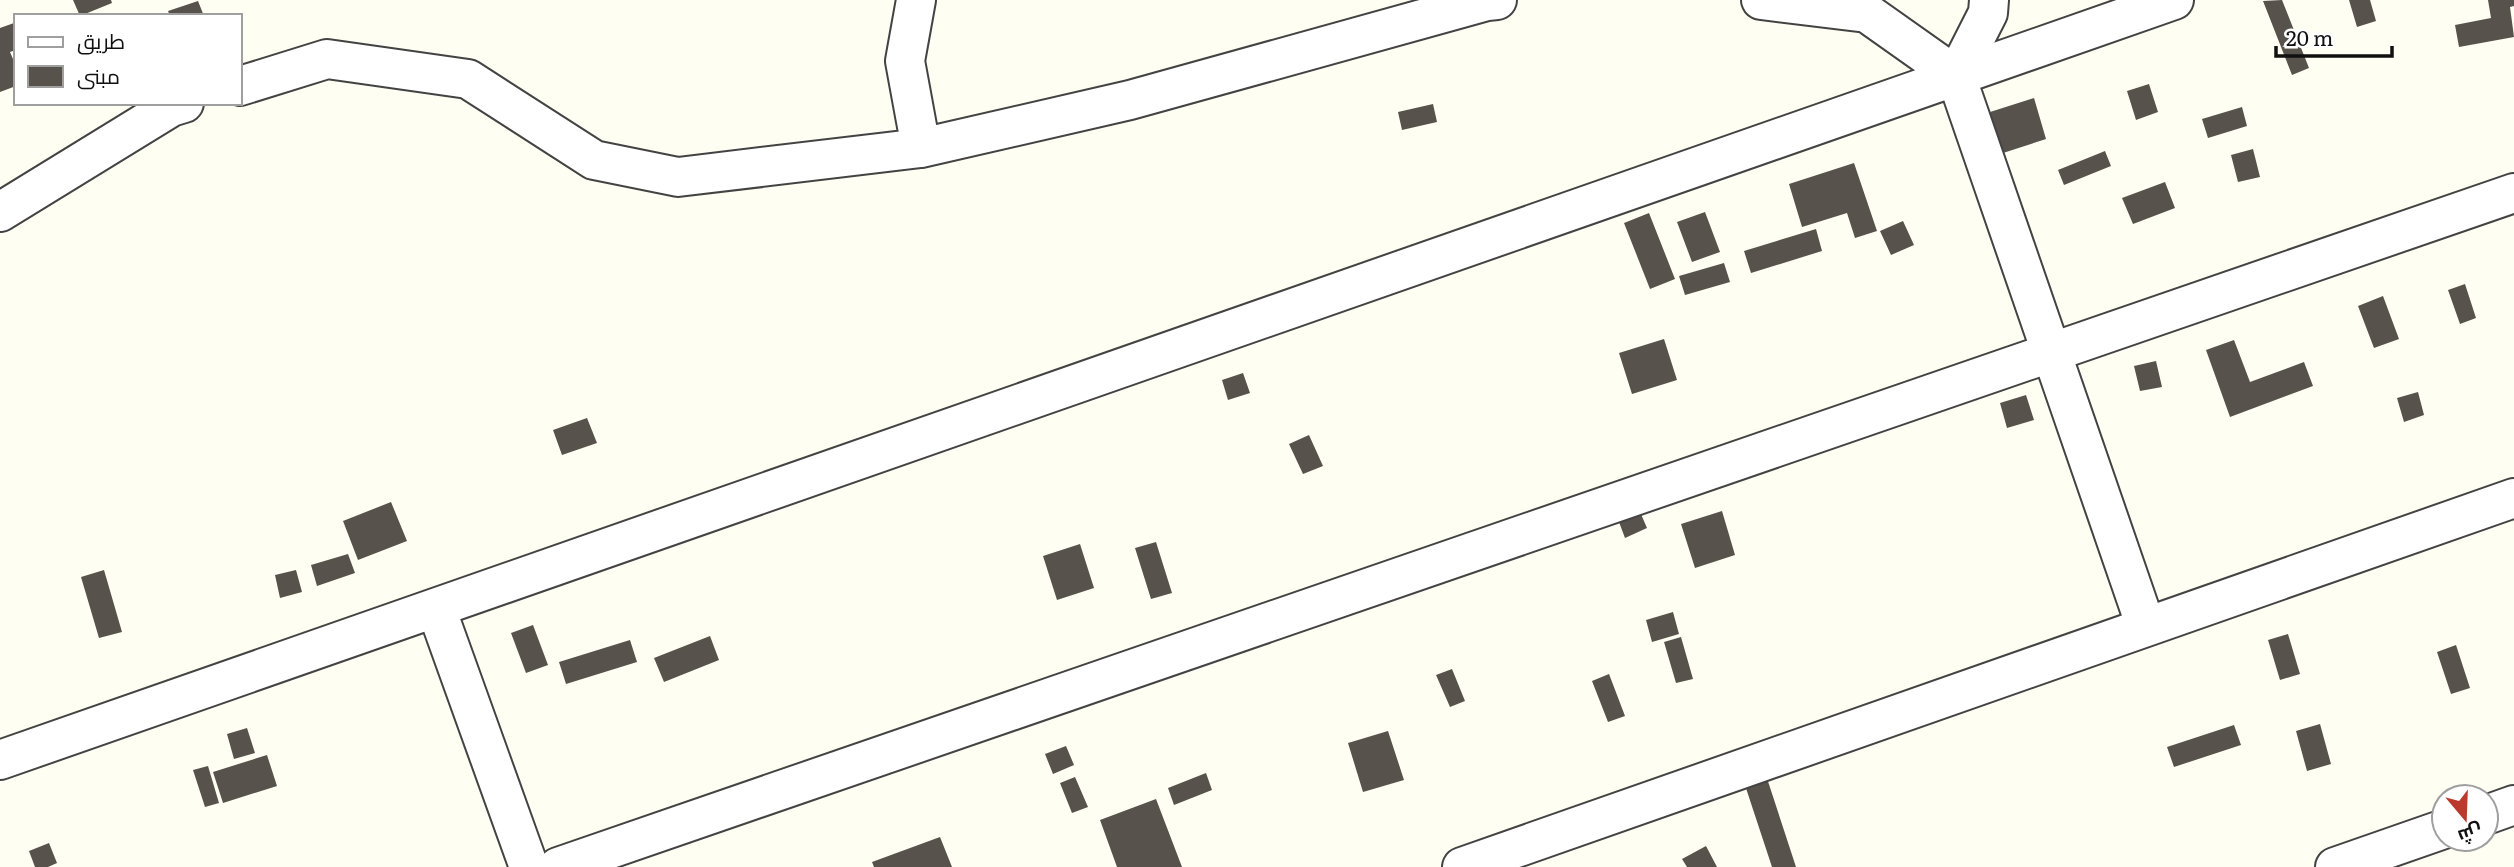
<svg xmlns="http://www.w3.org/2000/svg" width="2514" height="867" font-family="Literata,Cairo,serif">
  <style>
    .building { fill: #58524c }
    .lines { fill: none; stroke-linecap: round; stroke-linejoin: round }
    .minor-casing { stroke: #434343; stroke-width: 42 }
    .minor { stroke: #fff; stroke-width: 38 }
  </style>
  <rect width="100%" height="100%" fill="#fefef3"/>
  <path class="building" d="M73,0H111L112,3L80,16Z
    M2282,0L2309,68L2292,75L2263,1Z
    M2349,0H2370L2376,21L2357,27Z
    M2488,0H2514V6L2510,7L2514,37L2459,47L2455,25L2491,18Z
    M198,1L204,16H170L168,11Z
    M14,23L16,50L10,52L16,66V86L0,92V28Z
    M2149,84L2158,112L2136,120L2127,91Z
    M2034,98L2046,139L2003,153L1990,112Z
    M1433,104L1437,122L1402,130L1398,112Z
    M2242,107L2247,126L2208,138L2202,119Z
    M2253,149L2260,177L2238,182L2231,155Z
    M2105,151L2111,166L2064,185L2058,170Z
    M1854,163L1877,231L1855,238L1847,213L1802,227L1789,184Z
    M2165,182L2175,208L2133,224L2122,198Z
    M1705,212L1720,252L1692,262L1677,222Z
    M1649,213L1675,279L1650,289L1624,223Z
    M1903,221L1914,245L1891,255L1880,231Z
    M1816,229L1822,251L1751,273L1744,251Z
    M1724,263L1730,282L1685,295L1679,276Z
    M2465,284L2476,318L2460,324L2448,290Z
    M2383,296L2399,339L2374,348L2358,306Z
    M1664,339L1677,380L1632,394L1619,353Z
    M2234,340L2250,382L2304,362L2313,386L2230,417L2206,350Z
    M2156,361L2162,387L2140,391L2134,366Z
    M1243,373L1250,393L1228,400L1222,380Z
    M2418,392L2424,415L2404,422L2397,398Z
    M2026,395L2034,420L2007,428L2000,403Z
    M587,418L597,443L562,455L553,430Z
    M1309,435L1323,466L1303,474L1289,444Z
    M391,502L407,541L358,560L343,521Z
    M1637,505L1647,528L1625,538L1616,514Z
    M1722,511L1735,555L1695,568L1681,524Z
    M1156,542L1172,593L1151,599L1135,548Z
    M1080,544L1094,588L1057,600L1043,556Z
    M348,554L355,573L317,586L311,565Z
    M104,570L122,632L99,638L81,577Z
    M296,570L302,592L280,598L275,575Z
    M1673,612L1679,634L1652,642L1646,620Z
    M533,625L548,665L526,673L511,633Z
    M2288,634L2300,674L2280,680L2268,640Z
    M710,636L719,660L664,682L654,658Z
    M1681,637L1693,679L1676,683L1664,642Z
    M630,640L637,662L566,684L559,662Z
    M2456,645L2470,688L2451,694L2437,652Z
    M1452,669L1465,701L1450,707L1436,675Z
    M1609,674L1625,716L1608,722L1592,681Z
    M2320,724L2331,764L2307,771L2296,731Z
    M2234,725L2241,745L2174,767L2167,747Z
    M247,728L255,753L234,759L227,734Z
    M1388,731L1404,780L1363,792L1348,743Z
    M1066,746L1074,765L1053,774L1045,754Z
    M267,755L277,786L223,803L213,772Z
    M1762,763L1796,867H1772L1740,770Z
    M208,766L219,803L205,807L193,770Z
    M1206,773L1212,790L1174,805L1168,788Z
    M1075,777L1088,807L1072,813L1060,783Z
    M1156,799L1182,867H1117L1100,820Z
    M940,837L952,867H874L872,862Z
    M49,843L57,863L48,867H35L29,851Z
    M1706,846L1717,867H1687L1682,859Z"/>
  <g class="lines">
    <defs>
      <path id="minor" d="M916,0L905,61L921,148
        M1761,0L1867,13L1956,76L1988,13L1989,0
        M1956,76L2146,627
        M240,86L327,59L468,79L594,160L678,177L921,148L1130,100L1487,1L1497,0
        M0,212L171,107L184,103
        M436,608L529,867
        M0,760L2174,0
        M2486,815L2514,805
        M558,867L2514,193
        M1462,867L2514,498
        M2335,867L2444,829"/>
    </defs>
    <use href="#minor" class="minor-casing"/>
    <use href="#minor" class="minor"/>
  </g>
  <rect x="14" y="14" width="228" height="91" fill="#ffffff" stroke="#9f9f9f" stroke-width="2"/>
  <rect x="28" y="37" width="35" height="10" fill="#ffffff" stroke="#9f9f9f" stroke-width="2"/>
  <text x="77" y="49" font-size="21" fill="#101010">طريق</text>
  <rect x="28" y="66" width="35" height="21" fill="#58524c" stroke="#9f9f9f" stroke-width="2"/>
  <text x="77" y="84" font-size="21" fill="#101010">مبنى</text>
  <g transform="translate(2465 818) rotate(161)"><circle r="33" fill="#ffffff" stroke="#9f9f9f" stroke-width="2"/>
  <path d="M0-5L12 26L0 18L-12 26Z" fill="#ba3a2d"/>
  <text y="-10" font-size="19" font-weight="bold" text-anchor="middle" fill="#101010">ش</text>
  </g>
  <path d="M2276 46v10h116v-10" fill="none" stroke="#101010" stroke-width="3.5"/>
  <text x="2286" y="46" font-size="21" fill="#101010" stroke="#ffffff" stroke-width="5" paint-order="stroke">20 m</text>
</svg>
